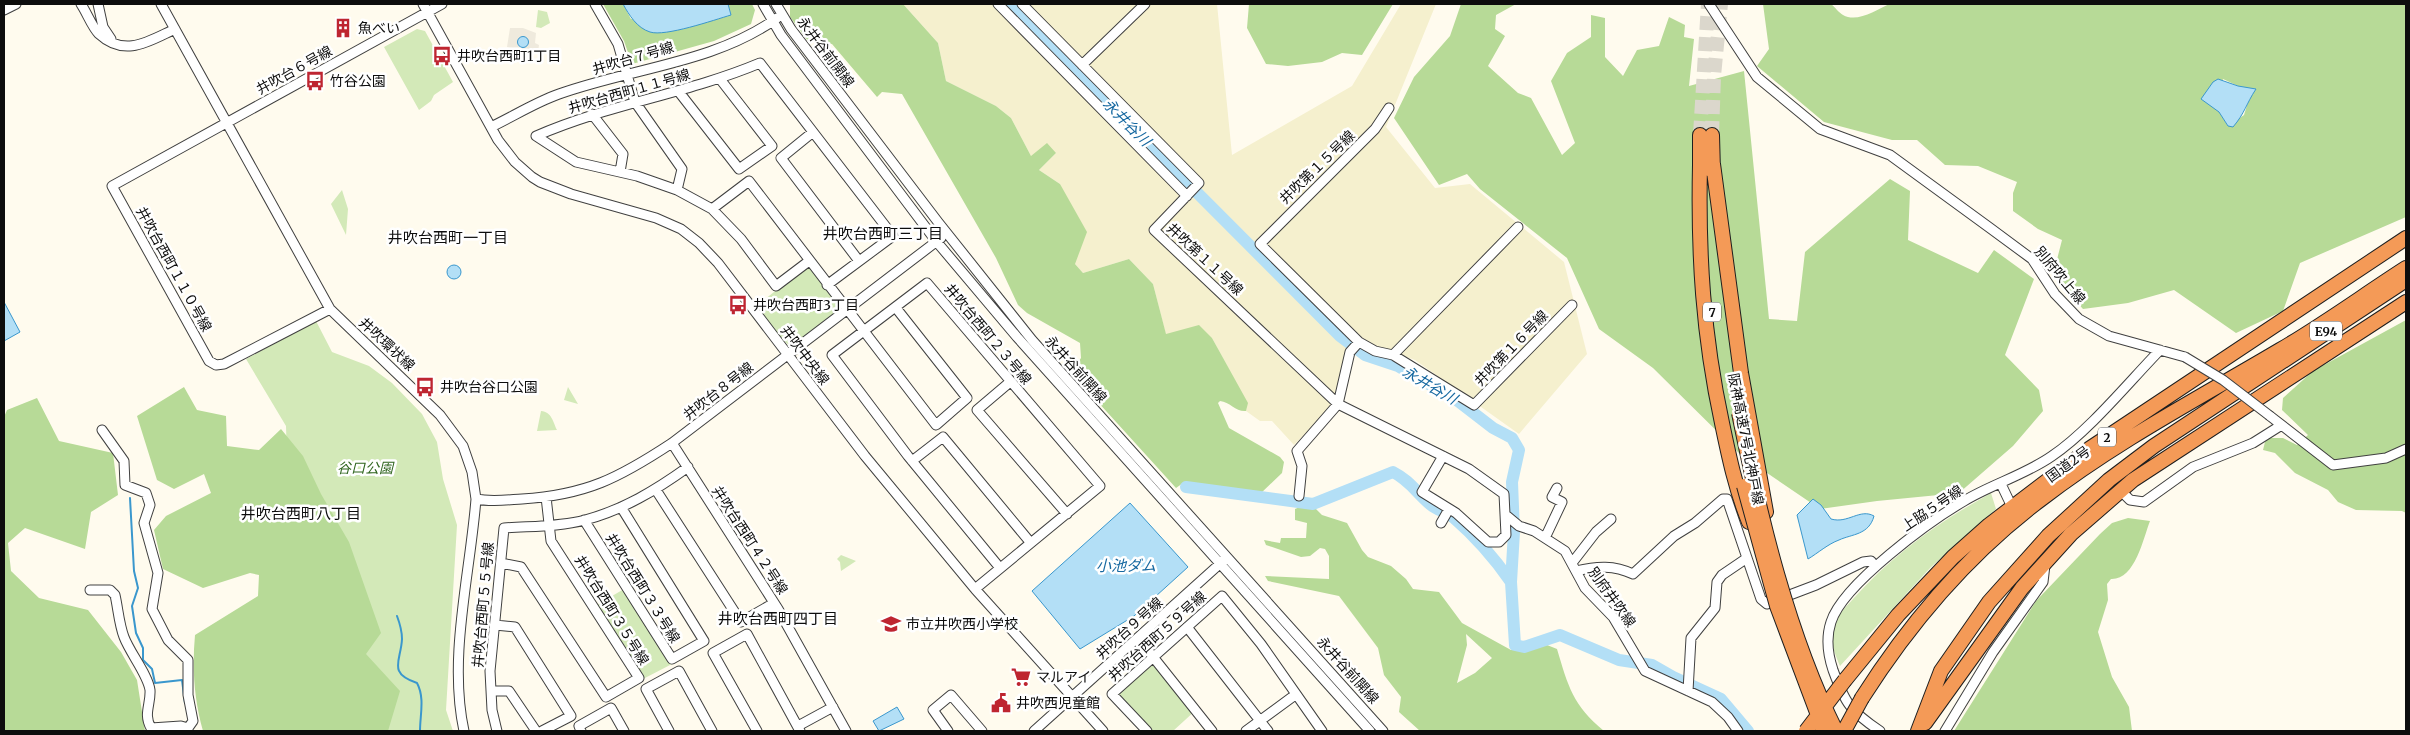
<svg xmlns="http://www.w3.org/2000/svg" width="2410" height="735" font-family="Merriweather,'Noto Sans JP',serif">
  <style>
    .farmland { fill: #f5f0ce }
    .green { fill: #d3e9b8 }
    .forest { fill: #b7da97; fill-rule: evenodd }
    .plaza { fill: #efeadd }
    .water { fill: #b3dff6; stroke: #3a97cd }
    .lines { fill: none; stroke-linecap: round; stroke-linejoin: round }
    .stream { stroke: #3a97cd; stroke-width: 2 }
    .river { stroke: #b3dff6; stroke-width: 12 }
    .highway-tunnel { stroke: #dbd7cc; stroke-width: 14; stroke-dasharray: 14 7; stroke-linecap: butt }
    .minor-casing { stroke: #404040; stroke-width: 11 }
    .highway-casing { stroke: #1e1e1e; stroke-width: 16 }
    .minor { stroke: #fff; stroke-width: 9 }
    .highway { stroke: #f49a57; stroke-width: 14 }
    .minor-bridge-casing { stroke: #404040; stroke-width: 11; stroke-linecap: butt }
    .highway-bridge-casing { stroke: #1e1e1e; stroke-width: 16; stroke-linecap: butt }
    .minor-bridge { stroke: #fff; stroke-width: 9 }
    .highway-bridge { stroke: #f49a57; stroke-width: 14 }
    .labels { text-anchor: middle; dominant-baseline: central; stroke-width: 5; stroke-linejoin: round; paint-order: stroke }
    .shield { fill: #fff; stroke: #565656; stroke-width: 1 }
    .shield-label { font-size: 12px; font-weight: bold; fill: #0d0d0d }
    .poi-label { font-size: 14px; fill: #0d0d0d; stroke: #fff; text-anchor: start }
    .street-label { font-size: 14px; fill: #0d0d0d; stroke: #fff }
    .park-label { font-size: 14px; font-style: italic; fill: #2f651e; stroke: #fff }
    .water-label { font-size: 15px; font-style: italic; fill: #1668a0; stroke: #fff }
    .neighbourhood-label { font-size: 15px; fill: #0d0d0d; stroke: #fff }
  </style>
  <rect width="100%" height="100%" fill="#fffbee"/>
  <path class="farmland" d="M903,4H1217L1232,155L1352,86L1401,4H1436L1386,127L1435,188L1470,184L1564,262L1587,354L1519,434L1415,360L1351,337L1332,407L1294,445L1272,421H1260L1246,411L1247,403L1212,338L1166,335L1153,284L1129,259L1083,273L1075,264L1060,184L1039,170L1056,153L1031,156L1011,118L996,106L946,81L938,43Z"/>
  <path class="green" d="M538,10L547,12L550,23L541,28L536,27Z
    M417,29L425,31L453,82L434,95L431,101L419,110L384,47Z
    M342,190L348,209L346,235L331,204Z
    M808,265L842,309L798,342L789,345L780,338L755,307Z
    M316,321L332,352L369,366L392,383L422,414L437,442L443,479L457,525L446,710L453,731H380L287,460L286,426L246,359Z
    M568,387L578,404L564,400Z
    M541,411C552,412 553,422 557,430L537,431Z
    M1991,493L1996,509L1931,567L1840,666C1835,654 1830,644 1833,630C1835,617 1845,608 1853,599C1893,554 1939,522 1991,493Z
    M841,555L856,561L841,571L840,562L837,559Z
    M624,589L672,664L643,679L595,606Z
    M1153,657L1196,710L1173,731H1147L1112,694Z"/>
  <path class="forest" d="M603,4H623L631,19L731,15L728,4H752L755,10L751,24L714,41L632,64L624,41Z
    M790,4H903L938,43L946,81L996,106L1011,118L1031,156L1047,143L1056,153L1039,170L1060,184L1087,232L1075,264L1083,273L1129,259L1153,284L1166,334L1199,325L1212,338L1248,403L1246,411C1236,412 1230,402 1220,401L1218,403L1229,428L1280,457L1284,462L1282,473L1260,494L1183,483L1176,488L1087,390L1093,379L1084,365L1075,373L1072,371L1081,358L1080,343L1027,313L1018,305L996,258L902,94L882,92L877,97L832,44L808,41L790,17Z
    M1249,4H1393L1362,55L1342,53L1322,62L1288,66L1266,64L1247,28Z
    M1461,4H1516L1496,15L1495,29L1505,36L1488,66L1518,93L1531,98L1562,155L1575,143L1551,81L1567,53L1591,37V15L1605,18V57L1623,76L1637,50L1659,46L1669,17L1685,25L1684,37L1694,39L1689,86L1744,71L1769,319L1797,321L1805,252L1890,179L1910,191L1908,240L1978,273L1994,250L2034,279L2005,355L2039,390L2043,411L2013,446L1959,493L1877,501L1820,509L1742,456L1653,368L1599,329L1567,258L1480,189L1467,174L1439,185L1394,118L1414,77L1450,36Z
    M1763,4H1831C1835,7 1839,13 1843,15C1857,23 1877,10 1889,4H2406V217L2300,263L2283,311L2236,333L2174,290L2128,303L2083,309L2053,275L2062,240L2038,229L2013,211V193L2017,182L1978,166L1945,165L1917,140H1892L1824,122L1757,66L1769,49ZM2223,79L2238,86L2249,99L2244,115L2228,126L2219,112Z
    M2406,320V513L2402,511L2356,510L2338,502L2328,490L2295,473L2275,453L2263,450L2265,442L2268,438H2283L2297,445L2308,435L2282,410L2283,398L2313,371Z
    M184,387L197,410L226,416L227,446L259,450L281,429L303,456L321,494L349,542L381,633L366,654L400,691L388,731H203C194,699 192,668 195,635L258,596L259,575L250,573L203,588L163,569L154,530L166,516L211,493L204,474L174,489L157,480L137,416Z
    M37,398L59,441L113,453L118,495L91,512L85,549L25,528L8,543L11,571L39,598L88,610L121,652L137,680L145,731H4V417L7,410Z
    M1300,507H1314L1322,515L1347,523L1362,550L1368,557L1391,566L1406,579L1413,589L1439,592L1462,623L1511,650H1531L1547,645L1557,649C1568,686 1573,706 1604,731H1420L1399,712L1401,697L1384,675L1378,648L1339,596L1268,581L1265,576L1329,579V556L1325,549L1320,548L1310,556L1301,557L1266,545L1264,540L1280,543L1281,538H1306L1307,523L1295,520V509ZM1466,634L1492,658L1475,673L1457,683L1467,645Z
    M2128,518L2150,521C2143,539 2135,580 2111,579L2107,584L2108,600L2098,632L2112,677L2129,707L2132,731H1954L2036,601L2100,534L2112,523Z"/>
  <path class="plaza" d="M510,28H523L536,33L535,43L539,45L538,52L516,50L507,47Z"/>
  <path class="water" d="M623,4H728L731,15C714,20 665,37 650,32C637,28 629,15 623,4Z
    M517.5 42a5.5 5.5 0 1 1 11 0a5.5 5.5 0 1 1-11 0Z
    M2218,79L2238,86L2256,89C2246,104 2245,113 2233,127L2228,126L2219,112L2201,99L2213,82Z
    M447 272a7 7 0 1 1 14 0a7 7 0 1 1-14 0Z
    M4,302L20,332L4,341Z
    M1813,499L1821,505L1831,519C1848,524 1860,508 1874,516C1869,535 1852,534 1839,540C1828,544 1818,553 1808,559L1797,515Z
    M1130,503L1188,567L1134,616L1080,649L1032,591Z
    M897,707L904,719L879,731L873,721Z"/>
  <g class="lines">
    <path class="stream" d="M130,498L134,571L138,588L132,606L136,633L143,648V660L152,669L155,683L182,680L185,703
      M397,616C400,624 402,631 402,639C401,661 387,673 417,683C425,698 420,715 420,731"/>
    <path class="river" d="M1009,4L1340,336L1365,355L1398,366L1458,401L1493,428L1512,438L1519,450L1512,482L1514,532L1511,582L1515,645L1524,647L1560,635L1619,660L1652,665L1673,677L1721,699L1748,731
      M1186,487L1313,504L1393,472C1409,480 1417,493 1431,505C1438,511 1448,512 1454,518C1476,537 1495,559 1511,582"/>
    <path class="highway-tunnel" d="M1700,135L1708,4
      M1712,135L1714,76L1721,4"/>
    <defs>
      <path id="minor" d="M81,4C87,13 92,27 99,34C125,58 149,41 175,29
        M98,4L103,27L111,39
        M161,4L330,309L440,415L463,446L472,472L476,499C470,575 448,657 464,731
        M423,4L498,140L515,162L532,177L540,182L571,194L656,218L681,229L699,243L718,263L865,456L975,589L1103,731
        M595,4L618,44L635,102L682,169L677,190
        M763,4L781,35L936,241L1017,337L1370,731
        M776,4L791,29L938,222L1032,340L1383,731
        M998,4L1187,196
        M1022,4L1199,183L1154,230L1338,404L1469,469L1504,494L1506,535L1499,542H1488L1456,513L1422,492L1443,456
        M1709,4L1757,77L1820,129L1890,155L1990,228L2032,259L2055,294L2079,319L2109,336L2185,357
        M4,10L16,4
        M1082,65L1145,4
        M679,92L739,169L772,146L720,79
        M1389,108L1375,129L1260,244L1359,342L1375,351L1393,355L1474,405L1572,305
        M592,114L623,154L620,172
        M491,127C514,116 536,102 559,94C631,68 715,63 777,18
        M813,132L781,158L859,261
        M712,209L749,181L936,425L967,398L896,308
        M809,261L776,286L741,239L712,209L677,190L637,176L576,162L536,136C609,104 686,94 760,63L893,236L827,285
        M330,309L224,364L216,365L209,361L112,186L442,4
        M1393,355L1518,227
        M1010,382L977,410L1067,514
        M2270,416L2333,465L2386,458L2406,449
        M102,430L124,461L125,485L146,493L150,505L144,523L158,573L152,609L168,640L188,660V695L193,721L188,728V731
        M672,443L778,609L846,731
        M912,461L943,437L1030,542
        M2001,484L2012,507
        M656,490L741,622L774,603
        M2121,491L2130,500L2144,502L2193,467L2253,443L2280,426
        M1299,496L1302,466L1297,451L1338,404L1350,352L1359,342
        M476,499C491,502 506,500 522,499C586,495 619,478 672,443L941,238
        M1507,516L1519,526L1534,531L1565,551L1585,588L1613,617L1645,671L1712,702L1728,717L1738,731
        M584,520L672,659L704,641L621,507
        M1441,523L1449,509
        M1545,538L1562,502L1552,497L1557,488
        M501,563L521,567L606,697L639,678L551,541L546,497
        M1572,563L1596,532L1611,519
        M1576,571C1597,566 1614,565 1633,574L1674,536L1695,523L1723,499H1727L1761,599L1767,604L1778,600
        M975,589L1100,486L927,283L832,355L908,456L1000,568
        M90,590H110L115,595C118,608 119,624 124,637C130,653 148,675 150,690C151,704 143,714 151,728L181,726L188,728
        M1787,596L1816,585L1863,562L1871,561L1875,566
        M495,625L515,627L571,716L542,731
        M1187,627L1268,731
        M1138,638L1212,731
        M491,691H509L536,731
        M1688,691L1691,638L1715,608L1717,582L1722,575L1747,558
        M798,726L833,707
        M497,731L492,710L490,671L504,528C530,526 559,527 585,520C623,510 656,490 688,467
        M581,731L579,726L611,708L624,731
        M669,731L646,689L679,671L712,731
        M757,731L713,653L747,634L800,731
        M948,731L933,710L951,695L982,731
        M1034,731L1223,561
        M1147,731L1112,694L1222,596L1261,644L1322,731
        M1246,731L1295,695
        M1880,731C1850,711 1845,703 1833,670C1828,655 1826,637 1831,622C1843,584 1930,521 1964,501C1992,484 2025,475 2052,456C2089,431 2128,383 2160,350
        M1945,731L1993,652L2043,582L2045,565"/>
      <path id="highway" d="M1700,135V173
        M1712,135L1713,172
        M1713,164L1741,373L1766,512
        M1700,165C1698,255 1703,335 1722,423C1729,457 1736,490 1749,522
        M1845,680L1898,615L1953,557L1989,525L2089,449L2406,238
        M1862,698C1911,621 1967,555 2040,500C2115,442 2199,398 2280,350C2323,325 2364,295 2406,268
        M1925,723L2022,588L2071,534L2133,480L2406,302
        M1918,731L1941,671L1989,602L2048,536L2109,480L2154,446L2406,280"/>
    </defs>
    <use href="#minor" class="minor-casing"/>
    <use href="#highway" class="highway-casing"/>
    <use href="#minor" class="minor"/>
    <use href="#highway" class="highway"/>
    <defs>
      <path id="minor-bridge" d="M2185,357L2223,380L2270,416"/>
      <path id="highway-bridge" d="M1739,413C1760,517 1788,635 1836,731
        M1744,486L1777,606L1824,731
        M1806,731L1845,680
        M1844,731L1862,698"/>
    </defs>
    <use href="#minor-bridge" class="minor-bridge-casing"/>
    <use href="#highway-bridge" class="highway-bridge-casing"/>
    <use href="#minor-bridge" class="minor-bridge"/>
    <use href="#highway-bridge" class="highway-bridge"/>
  </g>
  <defs>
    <symbol id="building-bare" viewBox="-9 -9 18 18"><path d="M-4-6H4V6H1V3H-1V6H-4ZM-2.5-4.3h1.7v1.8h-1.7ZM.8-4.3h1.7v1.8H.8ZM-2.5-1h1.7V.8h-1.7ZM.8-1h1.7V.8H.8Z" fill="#be2531" stroke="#fff" stroke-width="2.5" paint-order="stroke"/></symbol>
    <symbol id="bus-bare" viewBox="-9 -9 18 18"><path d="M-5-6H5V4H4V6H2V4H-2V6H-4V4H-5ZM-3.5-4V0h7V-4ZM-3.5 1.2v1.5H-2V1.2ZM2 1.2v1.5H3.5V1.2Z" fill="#be2531" stroke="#fff" stroke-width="2.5" paint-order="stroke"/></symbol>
    <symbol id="school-bare" viewBox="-9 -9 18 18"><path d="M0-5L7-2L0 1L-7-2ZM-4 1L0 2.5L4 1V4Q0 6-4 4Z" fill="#be2531" stroke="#fff" stroke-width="2.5" paint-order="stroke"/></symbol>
    <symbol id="supermarket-bare" viewBox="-9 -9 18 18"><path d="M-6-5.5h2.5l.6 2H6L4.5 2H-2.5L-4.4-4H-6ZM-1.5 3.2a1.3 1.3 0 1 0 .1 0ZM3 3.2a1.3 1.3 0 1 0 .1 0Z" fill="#be2531" stroke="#fff" stroke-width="2.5" paint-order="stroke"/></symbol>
    <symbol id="civic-bare" viewBox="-9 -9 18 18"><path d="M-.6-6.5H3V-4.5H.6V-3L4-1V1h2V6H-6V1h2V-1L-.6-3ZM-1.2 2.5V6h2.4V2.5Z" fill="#be2531" stroke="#fff" stroke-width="2.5" paint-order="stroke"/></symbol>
  </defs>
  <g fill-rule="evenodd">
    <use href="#building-bare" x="329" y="14" width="28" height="28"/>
    <use href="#bus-bare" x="428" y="42" width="28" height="28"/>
    <use href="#bus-bare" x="301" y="67" width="28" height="28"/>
    <use href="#bus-bare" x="724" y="291" width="28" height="28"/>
    <use href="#bus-bare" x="411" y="373" width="28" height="28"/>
    <use href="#school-bare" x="877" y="610" width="28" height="28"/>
    <use href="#supermarket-bare" x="1007" y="663" width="28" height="28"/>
    <use href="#civic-bare" x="987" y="689" width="28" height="28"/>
  </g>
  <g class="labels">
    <g class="shield">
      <rect x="1703" y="302.5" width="18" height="19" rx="4"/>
      <rect x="2310" y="321.5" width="32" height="19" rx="4"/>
      <rect x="2098" y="427.5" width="18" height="19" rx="4"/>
    </g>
    <g class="shield-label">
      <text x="1712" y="312">7</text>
      <text x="2326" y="331">E94</text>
      <text x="2107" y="437">2</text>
    </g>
    <g class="poi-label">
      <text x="358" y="28">魚べい</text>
      <text x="457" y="56">井吹台西町1丁目</text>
      <text x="330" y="81">竹谷公園</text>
      <text x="753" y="305">井吹台西町3丁目</text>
      <text x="440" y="387">井吹台谷口公園</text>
      <text x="906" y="624">市立井吹西小学校</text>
      <text x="1036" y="677">マルアイ</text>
      <text x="1016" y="703">井吹西児童館</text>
    </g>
    <g class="street-label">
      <text transform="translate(826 52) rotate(53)">永井谷前開線</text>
      <text transform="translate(633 58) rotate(-16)">井吹台７号線</text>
      <text transform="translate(294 70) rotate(-29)">井吹台６号線</text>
      <text transform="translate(629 91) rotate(-16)">井吹台西町１１号線</text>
      <text transform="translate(1317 167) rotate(-44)">井吹第１５号線</text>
      <text transform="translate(1205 259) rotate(43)">井吹第１１号線</text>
      <text transform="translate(174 269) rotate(61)">井吹台西町１１０号線</text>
      <text transform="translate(2060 275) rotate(50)">別府吹上線</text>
      <text transform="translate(988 334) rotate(50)">井吹台西町２３号線</text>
      <text transform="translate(387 344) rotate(43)">井吹環状線</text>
      <text transform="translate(1511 348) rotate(-46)">井吹第１６号線</text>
      <text transform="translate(805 355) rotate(53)">井吹中央線</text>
      <text transform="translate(1076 369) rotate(48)">永井谷前開線</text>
      <text transform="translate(718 391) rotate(-38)">井吹台８号線</text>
      <text transform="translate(1746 439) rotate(79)">阪神高速7号北神戸線</text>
      <text transform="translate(2068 464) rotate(-36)">国道2号</text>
      <text transform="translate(1932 508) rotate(-34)">上脇５号線</text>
      <text transform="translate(750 540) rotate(57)">井吹台西町４２号線</text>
      <text transform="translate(643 588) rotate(58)">井吹台西町３３号線</text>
      <text transform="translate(1612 597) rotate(54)">別府井吹線</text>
      <text transform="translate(483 605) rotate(-85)">井吹台西町５５号線</text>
      <text transform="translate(612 610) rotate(58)">井吹台西町３５号線</text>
      <text transform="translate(1129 628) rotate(-42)">井吹台９号線</text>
      <text transform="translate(1157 636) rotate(-42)">井吹台西町５９号線</text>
      <text transform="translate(1348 670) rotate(48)">永井谷前開線</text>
    </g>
    <g class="park-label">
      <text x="365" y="468">谷口公園</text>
    </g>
    <g class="water-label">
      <text transform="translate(1127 122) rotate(45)">永井谷川</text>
      <text transform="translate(1430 385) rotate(30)">永井谷川</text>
      <text x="1126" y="565">小池ダム</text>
    </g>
    <g class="neighbourhood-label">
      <text x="883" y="233">井吹台西町三丁目</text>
      <text x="448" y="237">井吹台西町一丁目</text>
      <text x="301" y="513">井吹台西町八丁目</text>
      <text x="778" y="618">井吹台西町四丁目</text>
    </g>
  </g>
  <rect width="2410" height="735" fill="none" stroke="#0d0d0d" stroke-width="10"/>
</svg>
